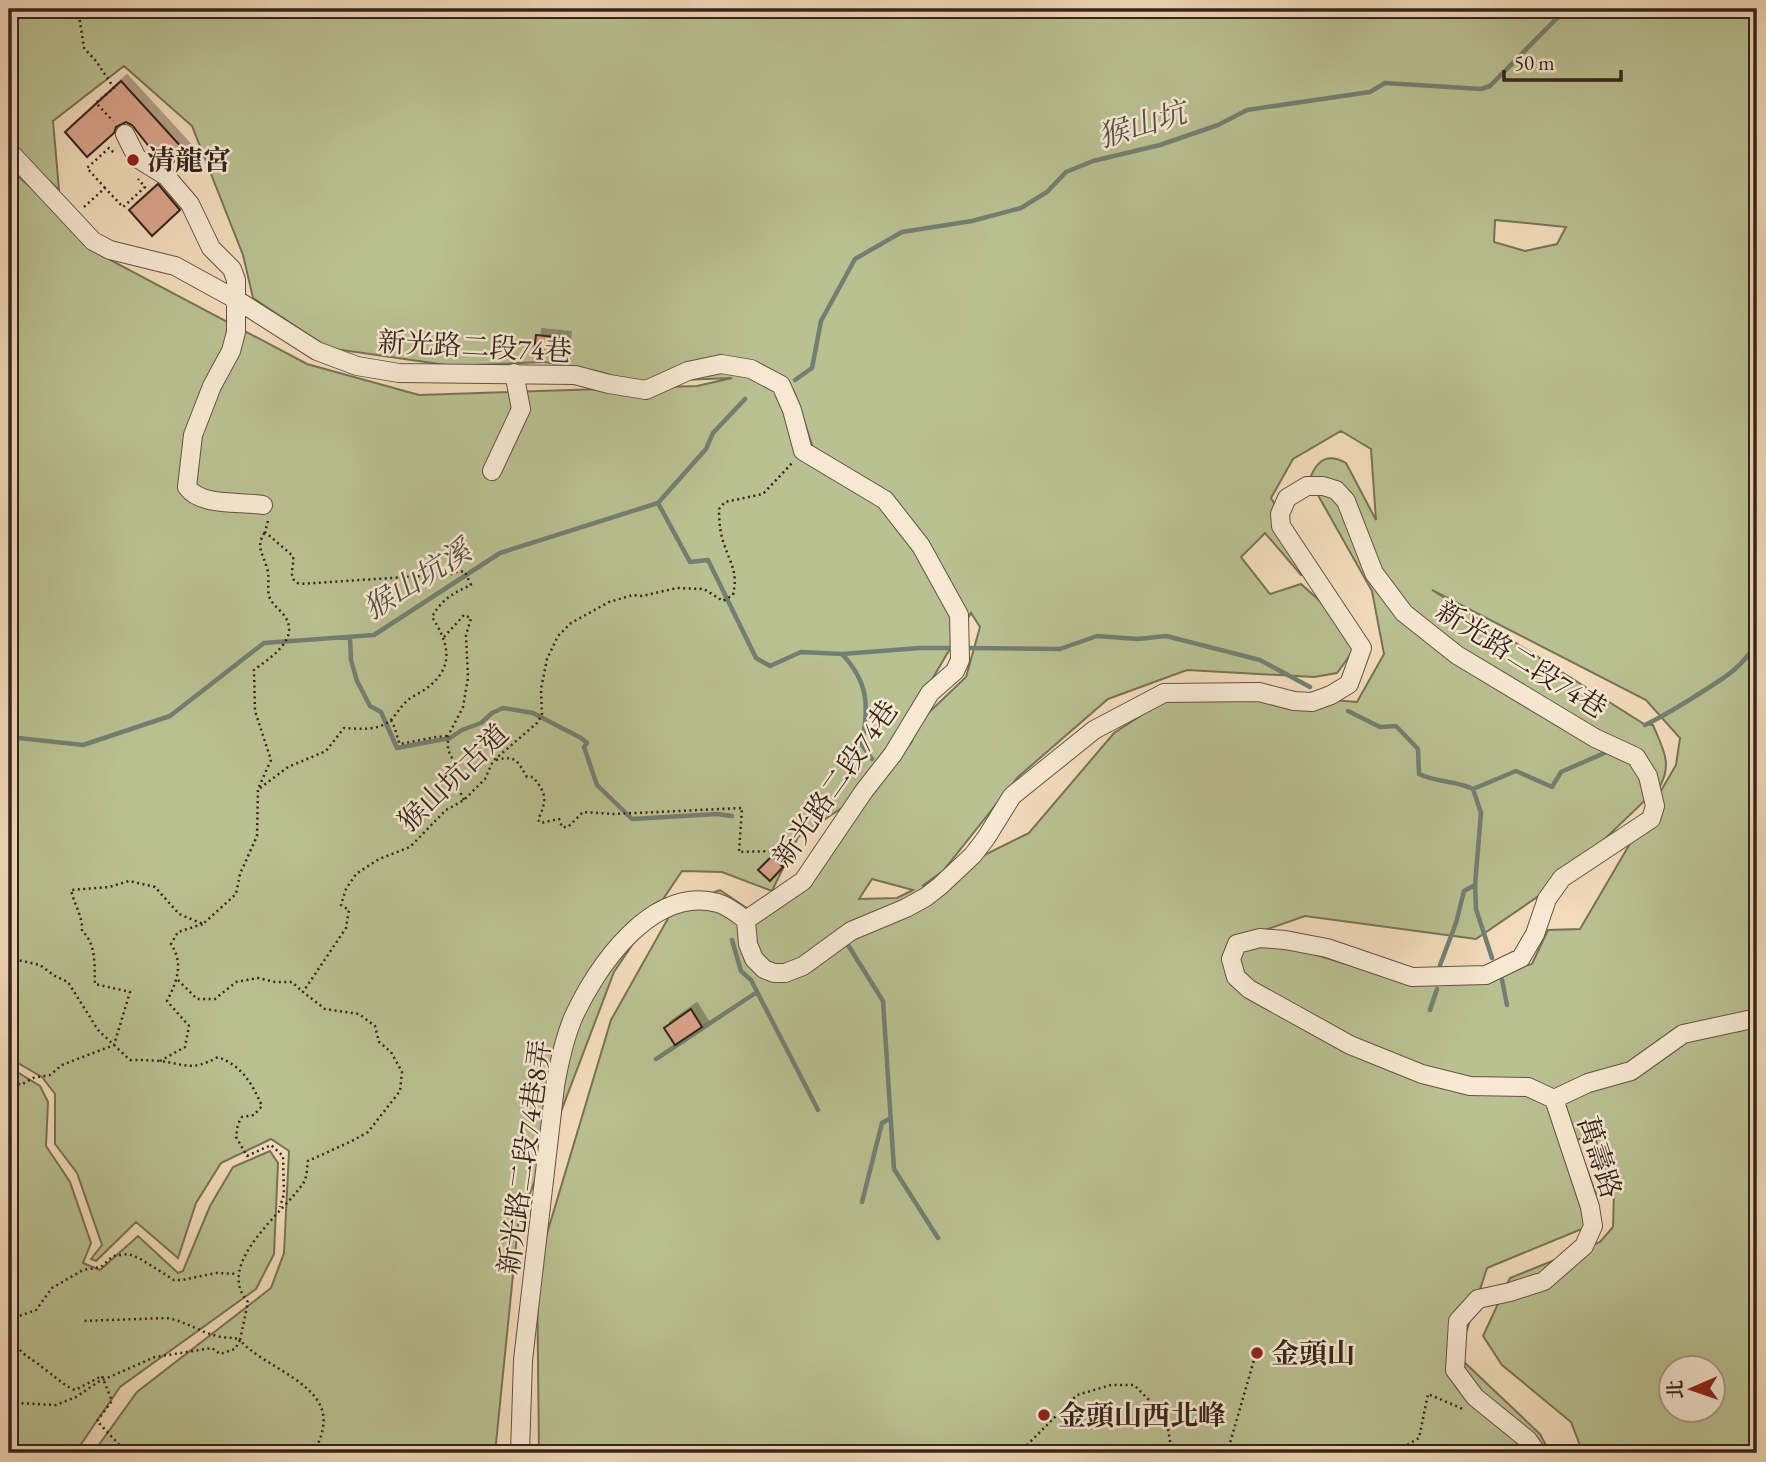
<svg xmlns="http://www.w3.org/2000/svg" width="1766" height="1462" font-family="'EB Garamond','Noto Serif TC',serif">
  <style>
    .green { fill: #b9c091; stroke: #787256; stroke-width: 2; fill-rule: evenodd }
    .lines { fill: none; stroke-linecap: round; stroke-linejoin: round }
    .stream { stroke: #737f72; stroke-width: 4.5 }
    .building { fill: #dba48c; stroke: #36241c; stroke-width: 2; filter: url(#shadow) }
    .minor-casing { stroke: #655244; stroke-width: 20 }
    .path { stroke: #36241c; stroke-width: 2.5; stroke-dasharray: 2 3.5; stroke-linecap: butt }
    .minor { stroke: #f7e8d3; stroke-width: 18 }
    .poi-dot { fill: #8f2418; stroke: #f7e8d3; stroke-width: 2.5 }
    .labels { text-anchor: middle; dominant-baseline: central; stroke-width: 5; stroke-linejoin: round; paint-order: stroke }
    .poi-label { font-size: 28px; font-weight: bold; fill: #36241c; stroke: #f7e8d3; text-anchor: start }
    .street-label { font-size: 28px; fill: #36241c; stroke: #f7e8d3 }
    .water-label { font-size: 30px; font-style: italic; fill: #555147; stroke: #f7e8d3 }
  </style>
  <defs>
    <filter id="shadow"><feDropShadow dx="6" dy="-6" stdDeviation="0" flood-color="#0004"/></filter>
  </defs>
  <rect width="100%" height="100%" fill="#f2dbbb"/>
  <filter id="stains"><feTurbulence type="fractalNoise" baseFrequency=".00286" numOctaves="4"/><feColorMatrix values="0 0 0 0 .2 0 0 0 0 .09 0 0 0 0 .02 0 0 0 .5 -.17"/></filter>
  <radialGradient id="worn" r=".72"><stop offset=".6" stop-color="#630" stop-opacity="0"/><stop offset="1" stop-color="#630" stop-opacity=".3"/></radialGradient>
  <path class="green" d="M9,9H1757V1453H1583L1571,1422L1502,1365L1483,1336L1510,1278L1600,1242L1613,1227L1614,1190L1594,1135L1576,1140L1596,1194L1589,1226L1487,1268L1464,1339L1463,1361L1540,1434L1550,1453H539L537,1267L611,1020L675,906L720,890L760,917L846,826L911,743L922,719L966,677L980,627L971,613L866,792L798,837L772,891L722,872L682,871L614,972L518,1225L495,1453H93L137,1392L271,1288L284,1253L289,1151L271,1139L221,1163L196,1203L178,1258L136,1222L96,1261L91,1259L102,1245L77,1173L55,1144V1094L42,1077L9,1058V168L72,224L99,254L307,364L419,395L697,386L732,378L634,382L596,371L544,362L453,366L328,348L253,298L243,255L192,126L124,66L53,121L59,190L14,148L9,131ZM1495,220L1566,227L1557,244L1525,251L1494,242ZM782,375L795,394L812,445L807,441L769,379L749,377ZM1341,431L1371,449L1376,520L1346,463C1329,453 1318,459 1311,476L1319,497L1372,591L1384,654L1357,702L1184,688L1114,733L1029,833L922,886L943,871L1018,777L1108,699L1187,670L1314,677L1337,673L1362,639L1301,584L1270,594L1241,557L1265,533L1301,575L1316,574L1271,498L1293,459ZM1432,590L1646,700L1680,738L1676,765L1580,929L1548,930L1532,964L1464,983L1398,980L1251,935L1305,916L1476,939L1562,880L1660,786C1673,763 1662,747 1653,725L1644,724ZM872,879L913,890L897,898L859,899ZM1672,1368H1714V1410H1672Z
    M9,1067L40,1086L48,1102L46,1146L70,1182L91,1243L83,1263L100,1270L138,1236L178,1273L183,1271L210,1206L233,1167L270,1151L278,1163L274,1254L256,1289L120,1387L75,1453H9Z"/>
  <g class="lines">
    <path class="stream" d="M795,380L812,368L821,321L855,259L902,232L972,221L1021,208L1047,192L1066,172L1093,161L1160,145L1218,125L1247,110L1370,92L1385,83L1481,89L1490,86L1566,9
      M658,503L690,562L708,560L756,658L770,666L801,652L842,654C870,684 868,706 862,745L872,759
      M658,503L706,449L713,433L745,399
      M350,637L351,660L357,681L370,706L381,712L397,748L450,738L462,730L481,723L492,713L503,708L533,713L581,738L587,743L584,747L597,785L632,819L717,814L732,816
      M963,648L1060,649L1097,636L1138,639L1166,636L1260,660L1310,687
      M842,654L920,648H954
      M1348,711L1380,727L1396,726L1418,749L1419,774C1437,783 1455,780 1473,789L1516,771L1552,787L1561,772L1609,751
      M1645,725C1662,717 1678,707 1694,697C1723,678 1737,673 1757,643
      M9,737L83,745L170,716L264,643L374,635L500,553L658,503
      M1475,885L1476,909L1492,958
      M732,940L741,971L751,980L818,1110
      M848,945L883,1001L894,1169L938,1238
      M1440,965L1456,923L1464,891L1475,885L1481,813L1473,789
      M1502,980L1507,1005
      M1430,1010L1437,989
      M656,1059L757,992
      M862,1202L882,1123L889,1119"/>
  </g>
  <path class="building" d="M121,81L185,151L170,165L158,158L132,125L126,122L116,127L114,133L87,157L65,132Z
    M158,184L180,210L152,236L129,210Z
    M536,335L565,338L563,355L534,352Z
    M772,856L783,867L770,881L758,870Z
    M691,1009L702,1027L675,1045L664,1028Z"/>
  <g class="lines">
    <defs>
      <path id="minor" d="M125,134L137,158L166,176L190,204L211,248L232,269L236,280V332L231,351L212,386L193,435L187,487C201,507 241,501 263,505
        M9,151L93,241L110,250L175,266L237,300L317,351L357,366L399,373L575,375L609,384L646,390L688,371L721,364L751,369L781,385L792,410L803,451L885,500L921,546L959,615L960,660L955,671L930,693L893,754L864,791L803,881L746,920L748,944L754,959L764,969L774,973H785L803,966L851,931L906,908L926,897L940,886L973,855L986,838L1012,796L1094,730L1164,693L1259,692L1294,701L1312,702L1331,695L1349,684L1362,648L1281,526L1280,514L1287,498L1307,486H1323L1336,490L1346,501L1374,573L1404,613L1457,655L1595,738L1636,757L1648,776L1655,806L1651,819L1562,878L1547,899L1535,934L1521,958L1486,975L1412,977L1327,948L1285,940L1260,938L1237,944L1231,959L1236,977L1249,989L1350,1045L1422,1074L1470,1086L1528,1087L1554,1099
        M492,471L521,409L514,373
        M1554,1099L1588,1083L1631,1071L1683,1034L1757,1018
        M520,1453L523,1360L555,1086C559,1063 564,1040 573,1018C596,967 652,885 718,903C728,906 738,914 746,920
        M1537,1453L1528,1440L1475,1397L1455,1370L1458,1321L1478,1299L1510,1292L1544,1281L1584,1246L1593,1226L1590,1207L1554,1099"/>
    </defs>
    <use href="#minor" class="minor-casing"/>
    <path class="path" d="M78,9L84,48L96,61L114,88L96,103L113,121
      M105,188L87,168L109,148L115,154
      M84,207L105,188L123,207L145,187L138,179
      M444,637L464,615L471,618L466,635L468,678L463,707L448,736V750L456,766L457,785L464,800
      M391,720C396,728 396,736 400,744L436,737L448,736
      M496,760C517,755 517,761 527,777H533C547,794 547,800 538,820L541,823L559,819L562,827H568L583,812L614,814L742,808L739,852L773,851L797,859
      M260,788L288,767L326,751L344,728C360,729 378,731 391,720C397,713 402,705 409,699C415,695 422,692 427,688C456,666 448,642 432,617C441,600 453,593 471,585L465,572L459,571L452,574L300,584C286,579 295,566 293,556L265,532L268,521
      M9,958L40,965L55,976L68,982L98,1030L130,1060C140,1060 149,1060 159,1061C187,1064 190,1072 218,1057C243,1067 251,1082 262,1106L254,1115L242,1117L238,1124L236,1137L247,1156L271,1145L283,1156L284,1194L280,1207
      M178,980L197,999H215L236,982L258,978L275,982H292L303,992
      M160,1061L185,1047L189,1026L167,1001C177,981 184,964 171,944L178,932L203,924
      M9,1083L10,1081L21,1085L33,1078L50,1075L62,1065L114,1045L130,992L95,984C94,966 97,944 82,931C83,917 74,904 71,890L109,887L129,881L155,887L179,914L203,924L236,894L240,874L257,836L258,789L271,760L255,711L254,670C268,659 299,641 286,618C281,610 272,605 269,596C267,587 270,577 267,568C263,553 255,547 265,532
      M9,1390L10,1399L15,1403L56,1405L76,1397L98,1382L155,1357L212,1348L220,1354L235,1349L240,1340C233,1336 226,1339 217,1336C200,1332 185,1321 167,1318L81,1321
      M127,1453L97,1421L112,1401L102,1376L75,1390C63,1385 57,1378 47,1371C21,1349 15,1357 11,1319L36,1310L52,1288L83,1270L101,1267L113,1256L128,1254L139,1258L174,1280H182L216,1273L237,1274
      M315,1453C317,1445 322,1436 323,1427C331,1384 262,1367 240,1340L248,1302C213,1263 286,1211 304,1182C307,1177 307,1167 308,1161L352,1141L368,1132L400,1091L402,1072L391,1052L379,1042L375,1026L359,1014L325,1009L303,992L346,928L349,910L341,905L346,889L356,874L379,859L410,847L446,810L464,800L485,779L493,761L537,723L542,715L541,689L547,659L558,636L571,623L609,602L633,595L642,596L677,588L704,589L723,601L733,595C738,572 731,565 724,544C720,533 719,521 719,509L725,502L763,494L793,462
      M1019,1453L1077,1395L1111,1385H1134L1166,1417L1172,1453
      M1231,1453L1230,1443L1256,1353
      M1393,1453L1419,1438L1428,1394L1463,1409"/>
    <use href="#minor" class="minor"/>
  </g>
  <g class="poi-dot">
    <circle cx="133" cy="160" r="7"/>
    <circle cx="1257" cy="1353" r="7"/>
    <circle cx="1044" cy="1415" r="7"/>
  </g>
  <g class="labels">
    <g class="poi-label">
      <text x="147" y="160">清龍宮</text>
      <text x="1271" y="1353">金頭山</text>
      <text x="1058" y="1415">金頭山西北峰</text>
    </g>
    <g class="street-label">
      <text transform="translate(475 346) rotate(3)">新光路二段74巷</text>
      <text transform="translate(1522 659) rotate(32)">新光路二段74巷</text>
      <text transform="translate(453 777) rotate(-44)">猴山坑古道</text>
      <text transform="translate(835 783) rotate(-55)">新光路二段74巷</text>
      <text transform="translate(524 1157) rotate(-82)">新光路二段74巷8弄</text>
      <text transform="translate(1600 1157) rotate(72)">萬壽路</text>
    </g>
    <g class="water-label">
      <text transform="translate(1142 124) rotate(-17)">猴山坑</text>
      <text transform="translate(417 579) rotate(-32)">猴山坑溪</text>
    </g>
  </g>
  <rect width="1766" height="1462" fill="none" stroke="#f2dbbb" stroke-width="35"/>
  <rect x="10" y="10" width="1745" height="1441" fill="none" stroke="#36241c" stroke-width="3.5"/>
  <rect x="18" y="18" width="1731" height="1427" fill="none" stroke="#36241c" stroke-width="2"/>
  <g transform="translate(1692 1389) rotate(268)"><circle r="33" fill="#f7e8d3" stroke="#aa9a8a" stroke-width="2"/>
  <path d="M0-5L12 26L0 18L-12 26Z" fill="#8f2418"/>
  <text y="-10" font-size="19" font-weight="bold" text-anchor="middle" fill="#36241c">北</text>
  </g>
  <path d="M1504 70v10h117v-10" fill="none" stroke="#36241c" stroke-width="3.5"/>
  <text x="1514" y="70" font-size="21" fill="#36241c" stroke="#f7e8d3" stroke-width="5" paint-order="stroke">50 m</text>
  <rect width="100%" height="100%" filter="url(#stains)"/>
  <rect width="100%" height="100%" fill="url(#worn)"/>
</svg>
